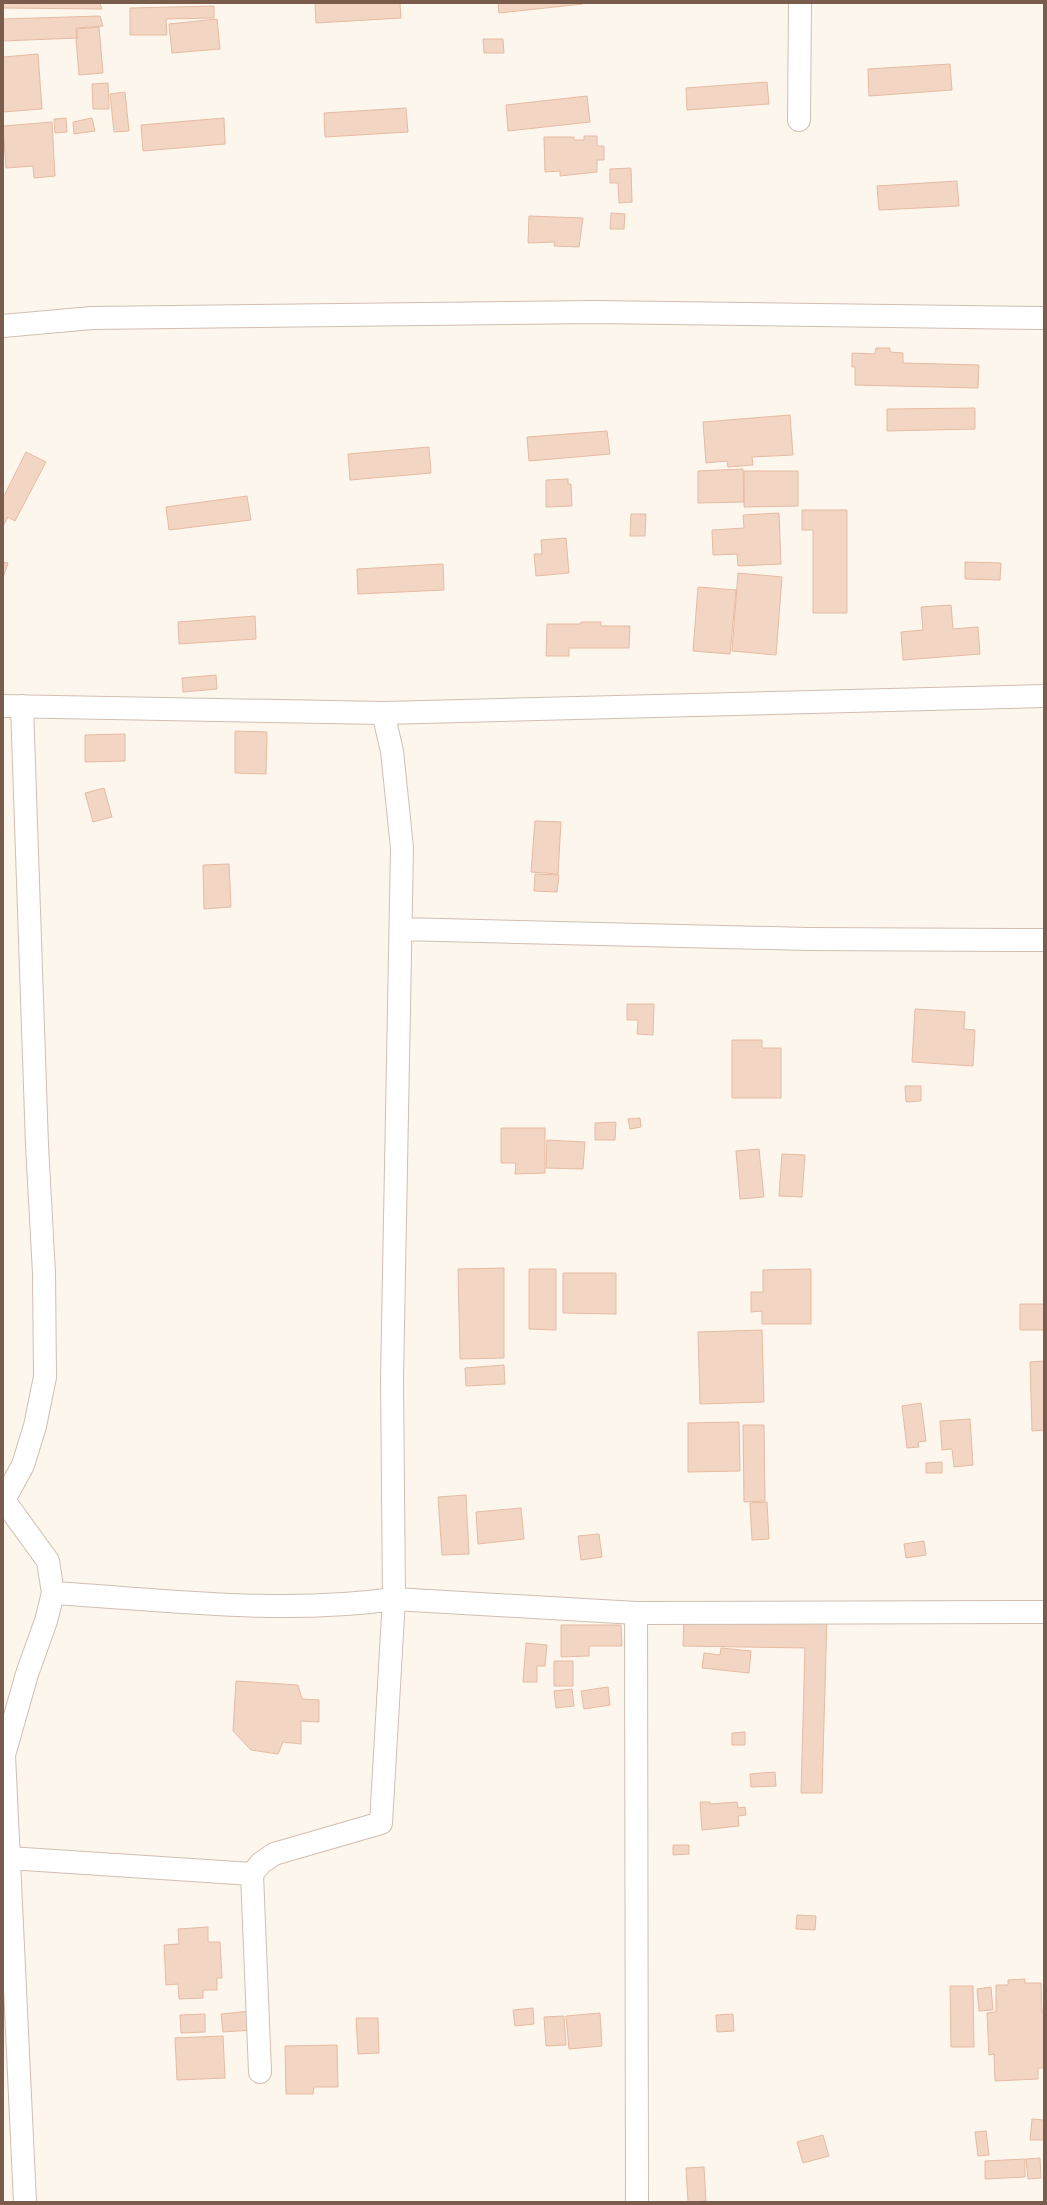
<svg xmlns="http://www.w3.org/2000/svg" width="1047" height="2205" font-family="'Nunito Sans',sans-serif">
  <style>
    .building { fill: #f3d5c3; stroke: #e6bba3 }
    .lines { fill: none; stroke-linecap: round; stroke-linejoin: round }
    .street-casing { stroke: #d1beb0; stroke-width: 24 }
    .street { stroke: #fff; stroke-width: 22 }
  </style>
  <rect width="100%" height="100%" fill="#fdf6ec"/>
  <path class="building" d="M3,3H100L102,9L3,8Z
    M315,3H400L401,18L316,23Z
    M498,3H583V4L499,13Z
    M214,6V18L166,19L167,35H130V8Z
    M100,16L103,26L76,28L77,38L3,41V19Z
    M217,19L220,49L172,53L169,24Z
    M99,27L103,73L79,75L76,39H77V29Z
    M483,39H503L504,53H484Z
    M38,54L42,109L3,112V57Z
    M950,64L952,90L869,96L868,69Z
    M767,82L769,104L687,110L686,88Z
    M108,83L109,109H93L92,84Z
    M125,92L129,131L114,132L110,94Z
    M587,96L590,122L508,131L506,105Z
    M406,108L408,132L325,137L324,113Z
    M66,118L67,132L55,133L54,119Z
    M92,118L95,131L74,134L73,122Z
    M224,118L225,144L143,151L141,125Z
    M52,122L55,176L34,178L33,166L6,168L3,126Z
    M584,136H597V146H604V160H597V172L560,176V171L545,172L544,137H574V140H584Z
    M631,168L632,202L619,203L618,183H610V169Z
    M957,181L959,206L879,210L877,186Z
    M611,213L625,214L624,229H610Z
    M529,216L583,218L579,247L554,246L555,242L528,243Z
    M876,348H890V352L903,353V363L979,365L978,388L855,385V367H852V353L875,354Z
    M975,408V429L887,431V409Z
    M790,415L793,455L752,457L753,465L728,467L727,461L706,463L703,422Z
    M607,431L610,454L529,461L527,437Z
    M429,447L431,473L350,480L348,454Z
    M26,452L46,462L15,521L8,517L3,526V498Z
    M743,469L744,502L698,503V471Z
    M744,471H798V506L744,507Z
    M568,479V484H571L572,506L546,507V480Z
    M247,496L251,520L169,530L166,507Z
    M802,510H847V613H813V530H802Z
    M779,513L781,564L738,566L737,554L713,555L712,530L744,528L743,515Z
    M631,514H646L645,536H630Z
    M566,538L569,573L536,576L534,554H542L541,540Z
    M3,562L8,563L3,578Z
    M965,562L1001,563L1000,580L965,579Z
    M443,564L444,590L358,594L357,569Z
    M738,573L782,577L776,655L732,651Z
    M698,587L736,590L730,654L693,651Z
    M951,605L953,629L978,627L980,654L903,660L901,632L923,630L921,607Z
    M255,616L256,639L179,644L178,622Z
    M581,622H601V626H630L629,648H569V656H546L547,624H580Z
    M216,675L217,689L183,692L182,678Z
    M235,731L267,732L266,774L235,773Z
    M125,734V761L85,762V735Z
    M104,788L112,817L93,822L85,793Z
    M535,821L561,822L558,874L531,872Z
    M229,864L231,907L204,909L203,865Z
    M535,874L559,875L557,892L534,891Z
    M627,1004H654L653,1035L637,1034L638,1020H627Z
    M915,1009L965,1012L964,1029L975,1030L973,1066L912,1062Z
    M732,1040H762V1048H781V1098H732Z
    M905,1086H921V1101L906,1102Z
    M640,1118L641,1127L630,1129L628,1119Z
    M616,1122L615,1140H595V1123Z
    M501,1128H545V1173L515,1174L516,1163H501Z
    M547,1140L585,1142L583,1169L546,1168Z
    M759,1149L764,1197L740,1199L736,1151Z
    M782,1154L805,1155L802,1197L779,1196Z
    M504,1268V1358L460,1359L458,1269Z
    M529,1269H556V1330L529,1329Z
    M811,1269V1324H762V1311L751,1312V1292H763V1270Z
    M563,1273H616V1314L563,1313Z
    M1020,1304H1044V1330H1020Z
    M762,1330L764,1402L700,1404L698,1332Z
    M1044,1361V1430L1032,1431L1030,1362Z
    M504,1365L505,1384L466,1386L465,1368Z
    M921,1403L926,1441L918,1442L919,1447L907,1448L902,1406Z
    M970,1419L973,1465L954,1467L952,1449L942,1450L940,1421Z
    M739,1422L740,1471L688,1472V1423Z
    M743,1425H764L765,1501L744,1502Z
    M942,1462V1473H926V1463Z
    M466,1495L469,1554L442,1555L438,1497Z
    M767,1502L769,1539L752,1540L750,1503Z
    M521,1508L524,1539L478,1544L476,1512Z
    M599,1534L602,1557L581,1560L578,1536Z
    M924,1541L926,1555L906,1558L904,1544Z
    M684,1614L827,1617L822,1793H801L805,1648L683,1646Z
    M561,1625H621L622,1646H589V1656L561,1657Z
    M526,1643L547,1645L545,1666H537V1682H523Z
    M721,1648L751,1651L749,1673L702,1668L704,1653L720,1655Z
    M554,1661H573V1686H554Z
    M236,1681L298,1685L302,1699L319,1700V1722L301,1721V1744L283,1742L278,1754L251,1750L233,1731Z
    M608,1687L610,1705L584,1709L581,1691Z
    M572,1689L574,1706L556,1708L554,1691Z
    M745,1732V1745H732V1733Z
    M775,1772L776,1786L751,1787L750,1774Z
    M700,1802H710V1804L737,1802L738,1808L745,1807L746,1815L738,1816L739,1826L702,1830Z
    M673,1845H689V1854L673,1855Z
    M797,1915L816,1916L815,1930L796,1929Z
    M208,1927V1942H220L222,1978H217V1990H203V1998L179,1999L178,1984L166,1985L164,1945L179,1944L178,1929Z
    M1025,1979V1983H1041L1042,2012H1044V2068H1038V2079L995,2081L994,2054L989,2055L987,2013L996,2012V1985H1008V1980Z
    M950,1986H973L974,2047H951Z
    M991,1987L993,2010L979,2011L977,1989Z
    M533,2008L534,2024L515,2026L513,2010Z
    M251,2011L253,2030L223,2032L221,2014Z
    M600,2013L602,2046L569,2049L566,2016Z
    M205,2014V2032L181,2033L180,2015Z
    M733,2014L734,2031L717,2032L716,2015Z
    M564,2016L566,2045L546,2046L544,2017Z
    M356,2018H378L379,2053L358,2054Z
    M223,2036L225,2078L177,2080L175,2038Z
    M337,2045L338,2087H314L313,2094H286L285,2046Z
    M1032,2119L1044,2120V2140H1030Z
    M986,2131L989,2155L978,2156L975,2132Z
    M823,2135L829,2156L803,2163L797,2142Z
    M1040,2158L1041,2178L1028,2179L1026,2159Z
    M1025,2159V2177L985,2179V2161Z
    M704,2167L706,2201L688,2202L686,2168Z"/>
  <g class="lines">
    <defs>
      <path id="street" d="M799,120L800,3
        M3,326L92,318L594,312L1044,318
        M3,706L383,713L1044,696
        M383,713L392,751L402,848L392,1379L394,1599L636,1613L1044,1612
        M401,929L808,939L1044,940
        M3,1499L48,1561L53,1593L46,1621L27,1674L4,1755L25,2202
        M4,1500L23,1465L35,1426L45,1377L44,1273L37,1145L22,706
        M53,1593C166,1600 282,1615 394,1599L381,1823L274,1854L261,1863L252,1874L260,2072
        M636,1613L637,2202
        M9,1858L252,1874"/>
    </defs>
    <use href="#street" class="street-casing"/>
    <use href="#street" class="street"/>
  </g>
  <rect width="1047" height="2205" fill="none" stroke="#7a5c4d" stroke-width="8"/>
</svg>
